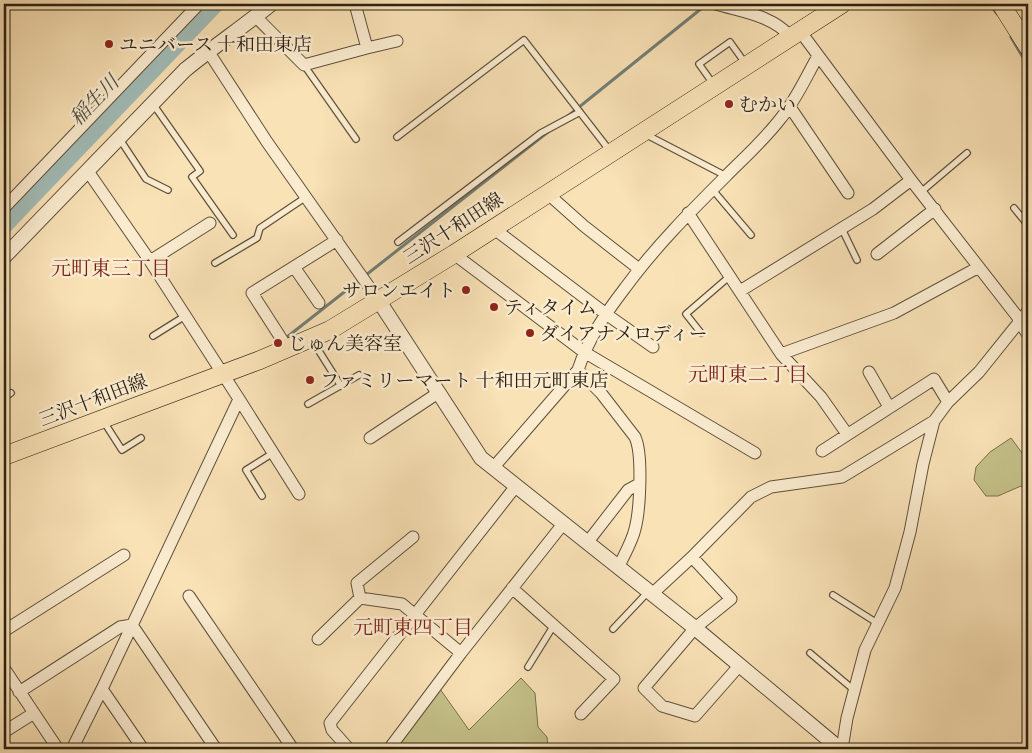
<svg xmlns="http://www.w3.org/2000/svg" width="1032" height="753" font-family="'EB Garamond','Noto Serif JP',serif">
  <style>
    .green { fill: #c5c189; stroke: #78714e }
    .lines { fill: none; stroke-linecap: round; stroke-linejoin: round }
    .stream { stroke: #727e76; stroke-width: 3 }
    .river { stroke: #a1bcb7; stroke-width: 18 }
    .service-casing { stroke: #5e513c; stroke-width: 8 }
    .minor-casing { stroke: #5e513c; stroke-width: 13 }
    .tertiary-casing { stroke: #5e513c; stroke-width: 16 }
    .primary-casing { stroke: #2b2114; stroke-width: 19 }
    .service { stroke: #fbecd0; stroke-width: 5.5 }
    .minor { stroke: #fbecd0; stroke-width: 11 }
    .tertiary { stroke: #fbecd0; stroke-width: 14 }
    .primary { stroke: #f9e2b6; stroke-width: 18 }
    .poi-dot { fill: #8f2418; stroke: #fbecd0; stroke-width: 2 }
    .labels { text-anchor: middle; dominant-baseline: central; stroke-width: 5; stroke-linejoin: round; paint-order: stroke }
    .poi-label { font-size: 19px; fill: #2b2114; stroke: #fbecd0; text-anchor: start }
    .street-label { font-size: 19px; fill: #2b2114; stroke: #fbecd0 }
    .water-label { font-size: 20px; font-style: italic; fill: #4e5045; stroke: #fbecd0 }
    .neighbourhood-label { font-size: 20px; fill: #7a1f14; stroke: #fbecd0 }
  </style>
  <rect width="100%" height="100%" fill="#f9e2b6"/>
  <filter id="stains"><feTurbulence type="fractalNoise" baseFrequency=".004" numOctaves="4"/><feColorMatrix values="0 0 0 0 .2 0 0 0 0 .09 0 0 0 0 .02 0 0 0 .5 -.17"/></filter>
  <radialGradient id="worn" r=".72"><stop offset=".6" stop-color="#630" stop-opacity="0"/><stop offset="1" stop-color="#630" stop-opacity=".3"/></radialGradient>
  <path class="green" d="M1011,438L1028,461V493L1021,486L998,496H986L974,480L976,467L990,452Z
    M521,678L535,693L538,727L547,737L548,749H395L440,689L469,730Z"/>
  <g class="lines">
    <path class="stream" d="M990,4L997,14
      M1011,37L1028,66
      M568,116L707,4
      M287,337L548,132"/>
    <path class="river" d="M4,225L215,4"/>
    <defs>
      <path id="service" d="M304,65L356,139
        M714,85L699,64L730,42L745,63
        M153,104L200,171L192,177L233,235
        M645,134L726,176
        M397,137L524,40L610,151
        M119,138L146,179L168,190
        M712,189L751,235
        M921,192L967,153
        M1014,208L1027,224L1028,223
        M842,229L857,260
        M398,242L541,133L580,112
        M215,263L257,238L260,228L306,197
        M701,333L686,314L730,276
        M153,336L185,316
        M312,340L341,386
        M4,347L5,349
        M4,398L11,393
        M308,404L359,375
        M104,422L122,450L141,438
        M262,496L246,470L273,453
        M833,595L877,623
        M613,629L648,592
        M810,653L854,690
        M528,667L554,625"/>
      <path id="minor" d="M716,4C742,12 772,15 791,37
        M256,17L304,65L367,48L355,4
        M800,31L911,180L1020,320
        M367,48L397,41
        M208,51L267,142L379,301
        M790,107L848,193
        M87,170L150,261L239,399L102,689
        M547,193L584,226L639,269
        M4,208L199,4
        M688,213L781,354L894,313L979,267
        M493,228L606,314L653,347
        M454,254L584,352L755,453
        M877,254L935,209
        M150,261L210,223
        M294,267L319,303
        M740,291L873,209L911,180
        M288,349L252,293L337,240
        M781,354L821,397L847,434
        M578,370L601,393L635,437C643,454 640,510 635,529C632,542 624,555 618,568
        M869,372L889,407
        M239,399L299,494
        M370,438L438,393
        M822,451L934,379L948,402
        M493,468L578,370C588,339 605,314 625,288C655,247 690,212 726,176C745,157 765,139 781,118C796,100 806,77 818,56
        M413,537L357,583L360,598L402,604L461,653
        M587,543L628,490L639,484
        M692,557L751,497L771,487L842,477L934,421
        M512,588L614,679L581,714
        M652,594L692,557L731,599L695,628L644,688L662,706L695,716L739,666
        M189,596L293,749
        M4,631L124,555
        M318,639L360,598
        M4,668L58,749
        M19,692L120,627L132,625L216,749
        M4,732L34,713
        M72,749L102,689L143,749
        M349,749L332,730L330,723L516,486
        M389,749L461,653L563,524
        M842,749L847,718L865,650L895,588L910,532L923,464L934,421L948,402L979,372L1028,311"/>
      <path id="tertiary" d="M4,257L185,70C213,47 243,27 271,4
        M379,301L481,458L695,628L840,749
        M1020,320L1028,332"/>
      <path id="primary" d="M1001,4L1028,47
        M4,456L260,360L330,330L454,254L842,4"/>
    </defs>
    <use href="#service" class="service-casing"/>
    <use href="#minor" class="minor-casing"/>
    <use href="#tertiary" class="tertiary-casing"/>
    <use href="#primary" class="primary-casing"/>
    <use href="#service" class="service"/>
    <use href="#minor" class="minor"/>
    <use href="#tertiary" class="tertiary"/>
    <use href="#primary" class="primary"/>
  </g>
  <g class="poi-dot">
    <circle cx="109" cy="44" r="5"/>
    <circle cx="729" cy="104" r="5"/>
    <circle cx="466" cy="290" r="5"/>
    <circle cx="494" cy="307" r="5"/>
    <circle cx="530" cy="333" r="5"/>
    <circle cx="278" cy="343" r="5"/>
    <circle cx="310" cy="380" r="5"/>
  </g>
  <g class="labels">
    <g class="poi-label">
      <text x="119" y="44">ユニバース 十和田東店</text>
      <text x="739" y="104">むかい</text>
      <text x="456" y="290" text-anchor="end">サロンエイト</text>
      <text x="504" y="307">ティタイム</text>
      <text x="540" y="333">ダイアナメロディー</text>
      <text x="288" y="343">じゅん美容室</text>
      <text x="320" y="380">ファミリーマート 十和田元町東店</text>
    </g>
    <g class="street-label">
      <text transform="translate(453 228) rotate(-33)">三沢十和田線</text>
      <text transform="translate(93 400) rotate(-21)">三沢十和田線</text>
    </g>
    <g class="water-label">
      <text transform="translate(94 100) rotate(-46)">稲生川</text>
    </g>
    <g class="neighbourhood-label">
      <text x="111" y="268">元町東三丁目</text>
      <text x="748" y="374">元町東二丁目</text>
      <text x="413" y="627">元町東四丁目</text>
    </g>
  </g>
  <rect width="1032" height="753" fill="none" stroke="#f9e2b6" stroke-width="20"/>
  <rect x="5" y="5" width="1022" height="743" fill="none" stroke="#2b2114" stroke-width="2.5"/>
  <rect x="10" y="10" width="1012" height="733" fill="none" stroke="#2b2114"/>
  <rect width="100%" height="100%" filter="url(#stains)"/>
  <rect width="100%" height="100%" fill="url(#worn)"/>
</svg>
